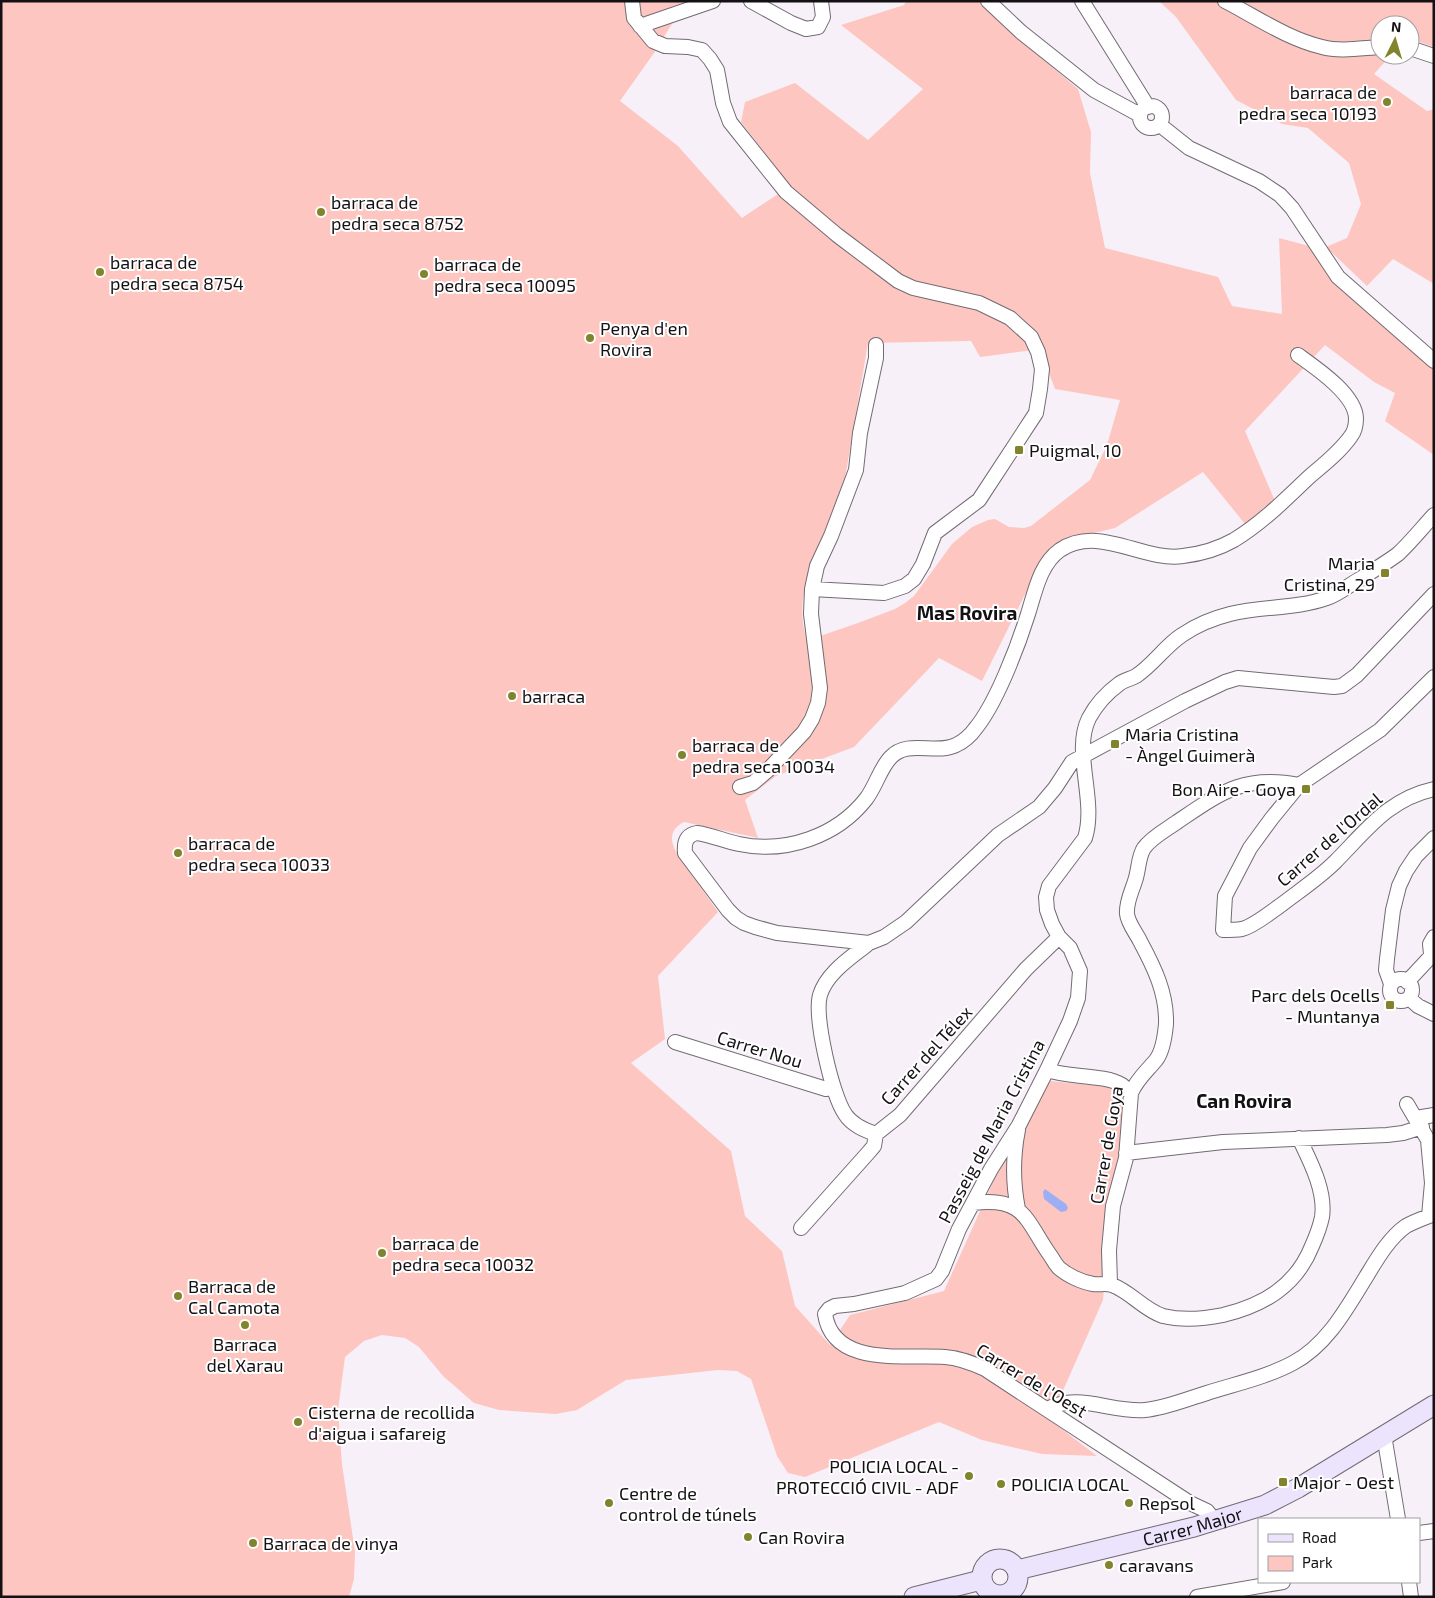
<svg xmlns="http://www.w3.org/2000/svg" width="1435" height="1598" font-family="'Exo 2',sans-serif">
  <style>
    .green { fill: #fec6c0; fill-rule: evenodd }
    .water { fill: #9caff5 }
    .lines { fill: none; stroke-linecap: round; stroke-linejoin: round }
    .street-casing { stroke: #726b72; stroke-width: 16 }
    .secondary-casing { stroke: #726b72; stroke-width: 21 }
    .street { stroke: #fff; stroke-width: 14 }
    .secondary { stroke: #ece3fc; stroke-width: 19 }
    .poi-dot { fill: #82832d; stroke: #fff; stroke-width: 2 }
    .labels { text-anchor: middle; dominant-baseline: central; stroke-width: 4; stroke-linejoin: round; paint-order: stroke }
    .poi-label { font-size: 18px; fill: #141114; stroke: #fff; text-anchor: start }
    .street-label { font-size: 18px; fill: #141114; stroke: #fff }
    .neighbourhood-label { font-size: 19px; font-weight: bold; fill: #141114; stroke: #fff }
  </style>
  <rect width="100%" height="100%" fill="#f8f0f8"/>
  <path class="green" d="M1,1H686L654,53L620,101L678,146L742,218L790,186L741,122L745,102L795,83L868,140L923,89L841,25L904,5L906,1H980L1005,27L1078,89L1091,132L1090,173L1105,248L1218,277L1232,306L1282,314L1279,238L1309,246L1434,361V455L1385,421L1395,393L1374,382L1325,345L1245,431L1281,515L1249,529L1203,472L1115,528L1060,541L1041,562L982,681L939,658L854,747L776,776L745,800L758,838L684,822C672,828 669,837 675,850L718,912L658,976L665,1039L631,1063L731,1151L745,1216L782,1251L795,1306L830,1345L850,1315L944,1291L994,1180L1050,1081L1109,1087L1127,1104V1152L1111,1202L1103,1300L1050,1420L1097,1456L1042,1454L982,1440L939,1422L805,1477L788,1473L777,1456L751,1379L737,1371L718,1370L626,1380L577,1410L556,1414L499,1410L474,1403L443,1376L419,1347L405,1338L382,1335L364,1341L345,1357L338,1410L342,1464L355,1552L354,1579L349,1597H1ZM971,341L980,357L1040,349L1055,389L1120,400L1107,445L1090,480L1031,526L1024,528L1009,527L995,519L988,520L972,527L952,544L914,596L905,603L895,609L858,623L823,635L806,637C799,613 803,594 809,570L844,484L868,343Z
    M1159,1H1434V47L1410,39V25H1380V55H1391L1374,74L1427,111L1434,109V284L1393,259L1367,286L1326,247L1347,238L1361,204L1349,163L1308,128L1282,124L1236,100L1176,17Z"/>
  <path class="water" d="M1045,1189L1066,1204L1068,1208L1066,1211L1061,1212L1044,1199L1043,1192Z"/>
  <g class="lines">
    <defs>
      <path id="street" d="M632,1L634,18L653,41L665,46L688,47L702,50L710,59L717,70L723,103L730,122L786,192L837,235L898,281L913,288L979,303L1010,318L1031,337L1038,352L1042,369L1040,389L1036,413L979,500L935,533L923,564L914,579L905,586L884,593L812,589
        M751,1L791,23L806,29L818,27L823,17L821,1
        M988,1L1021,32L1094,90L1140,115
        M1082,1L1148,107
        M1225,1C1256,17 1288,39 1322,47C1340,52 1362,48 1380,47
        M640,26L713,1
        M1410,48L1434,56
        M1140 117a11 11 0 1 1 22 0a11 11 0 1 1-22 0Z
        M1160,125L1189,148L1259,181L1280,195L1292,208L1338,277L1434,361
        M1298,355C1316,368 1355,394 1356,418C1356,424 1355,431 1351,436C1340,452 1323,465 1309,477C1286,499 1262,523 1234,540C1220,548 1200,554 1183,556C1143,562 1099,524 1060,550C1040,564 1035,592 1028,614C1018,646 996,704 975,729C971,735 963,742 956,745C936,755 908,739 891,757C880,768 876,786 866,799C837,836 786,854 739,844C725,841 711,835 697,833C686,835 684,843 685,853L728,910L736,918L744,923L755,927L777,933L869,943L884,937L906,922L998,835L1039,807L1055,788L1072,762L1185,701L1225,682L1238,678L1334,687L1342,686L1357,675L1434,594
        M1434,677L1380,730L1299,785L1272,818L1250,848L1225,896L1223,930C1229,930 1236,930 1242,929C1254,926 1271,912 1281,905C1299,891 1319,878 1335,862C1366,831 1388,799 1434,789
        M740,787L753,783L767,771L804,732L812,719L818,703L820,688L811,614L812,589L817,566L831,536L856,470L860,433L876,358V345
        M869,943C852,957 827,972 820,995C814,1017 832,1095 845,1114C852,1125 864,1130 876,1134L900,1115L1026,969L1059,937
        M1431,954L1430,944L1434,937
        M1390 990a11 11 0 1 1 22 0a11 11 0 1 1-22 0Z
        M1407,982L1434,953
        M1391,984L1386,970L1387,959L1393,910L1399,886L1406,871L1416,856L1434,838
        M1409,998L1418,1006L1434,1014
        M675,1042L826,1089L833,1087
        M1047,1070C1069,1078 1103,1074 1122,1085C1125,1087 1128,1091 1131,1093
        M1407,1104L1428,1140L1432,1183L1429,1216
        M1416,1118L1434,1115
        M1126,1153L1223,1142L1387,1135L1403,1133L1422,1127
        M973,1203C1025,1196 1026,1221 1050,1255C1053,1259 1055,1264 1059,1268C1067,1275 1081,1282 1093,1284C1099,1285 1106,1283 1112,1285C1131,1292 1144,1310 1163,1316C1184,1321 1203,1319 1223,1315C1264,1305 1296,1286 1312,1246C1316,1237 1320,1227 1322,1217C1326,1191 1310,1161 1299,1138
        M1018,1209C1013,1184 1013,1155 1018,1130
        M801,1228L868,1153L874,1146L876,1134
        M1110,1284L1109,1250L1113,1206L1126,1158L1131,1093C1137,1079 1147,1071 1156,1060C1163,1051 1165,1035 1166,1024C1167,993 1154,967 1140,941C1136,933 1128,923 1127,914C1126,902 1132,891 1135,881C1139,870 1138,857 1144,848C1152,837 1166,830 1177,822C1220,793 1244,774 1299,785
        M1048,1409C1077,1392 1113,1413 1145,1410C1166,1408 1187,1399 1207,1393C1235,1384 1267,1377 1293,1363C1327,1345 1347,1308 1366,1277C1377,1259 1389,1238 1406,1226C1415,1221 1424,1218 1434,1214
        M1384,1435L1398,1519
        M1215,1521L1207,1511L1190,1503L985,1369C972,1363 960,1358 945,1357C906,1354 833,1368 825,1314L829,1309L835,1306L854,1304L905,1293L936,1279L942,1271L959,1229L991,1169L1019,1125L1047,1070L1070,1021L1078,998L1080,971L1070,948L1059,937L1052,924L1047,910L1046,897L1049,886L1085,838C1097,800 1072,752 1089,718C1096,705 1108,692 1119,684C1124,680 1131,679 1136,676C1153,665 1165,646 1182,635C1195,626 1214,618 1230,614C1262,606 1296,609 1327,598C1339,594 1349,585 1360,579C1372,571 1386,563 1398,554C1411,542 1422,528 1434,515
        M1419,1533L1434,1531
        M1409,1582L1411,1597
        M998,1597V1596
        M1197,1597L1283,1582"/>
      <g id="secondary">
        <circle cx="1000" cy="1577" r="18"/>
        <path id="s1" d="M1017,1570L1194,1527L1265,1505L1298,1488L1434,1405"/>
        <path d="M914,1597L981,1580"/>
      </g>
    </defs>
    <use href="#street" class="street-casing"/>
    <use href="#secondary" class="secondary-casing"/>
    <use href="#street" class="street"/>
    <use href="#secondary" class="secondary"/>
  </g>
  <g class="poi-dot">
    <circle cx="1387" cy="102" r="5"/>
    <circle cx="321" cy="212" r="5"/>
    <circle cx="100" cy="272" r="5"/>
    <circle cx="424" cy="274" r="5"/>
    <circle cx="590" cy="338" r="5"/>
    <rect x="1014" y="445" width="10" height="10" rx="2.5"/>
    <rect x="1380" y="568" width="10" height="10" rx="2.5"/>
    <circle cx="512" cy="696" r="5"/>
    <rect x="1110" y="739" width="10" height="10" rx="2.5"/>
    <circle cx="682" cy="755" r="5"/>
    <rect x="1301" y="784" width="10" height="10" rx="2.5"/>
    <circle cx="178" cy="853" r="5"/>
    <rect x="1385" y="1000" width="10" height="10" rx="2.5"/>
    <circle cx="382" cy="1253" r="5"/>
    <circle cx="178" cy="1296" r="5"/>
    <circle cx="245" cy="1325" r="5"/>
    <circle cx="298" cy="1422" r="5"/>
    <circle cx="969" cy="1476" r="5"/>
    <rect x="1278" y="1477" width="10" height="10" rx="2.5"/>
    <circle cx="1001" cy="1484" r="5"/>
    <circle cx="609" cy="1503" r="5"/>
    <circle cx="1129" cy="1503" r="5"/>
    <circle cx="748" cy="1537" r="5"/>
    <circle cx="253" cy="1543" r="5"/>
    <circle cx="1109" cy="1565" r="5"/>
  </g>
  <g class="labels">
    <g class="poi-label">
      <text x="1377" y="92" text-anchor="end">barraca de<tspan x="1377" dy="21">pedra seca 10193</tspan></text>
      <text x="331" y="202">barraca de<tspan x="331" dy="21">pedra seca 8752</tspan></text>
      <text x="110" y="262">barraca de<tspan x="110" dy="21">pedra seca 8754</tspan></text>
      <text x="434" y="264">barraca de<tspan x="434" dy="21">pedra seca 10095</tspan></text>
      <text x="600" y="328">Penya d'en<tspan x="600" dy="21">Rovira</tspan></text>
      <text x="1029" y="450">Puigmal, 10</text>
      <text x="1375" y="563" text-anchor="end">Maria<tspan x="1375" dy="21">Cristina, 29</tspan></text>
      <text x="522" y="696">barraca</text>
      <text x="1125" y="734">Maria Cristina<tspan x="1125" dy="21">- Àngel Guimerà</tspan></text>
      <text x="692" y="745">barraca de<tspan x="692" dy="21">pedra seca 10034</tspan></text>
      <text x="1296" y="789" text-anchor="end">Bon Aire - Goya</text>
      <text x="188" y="843">barraca de<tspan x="188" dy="21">pedra seca 10033</tspan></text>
      <text x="1380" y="995" text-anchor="end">Parc dels Ocells<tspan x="1380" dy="21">- Muntanya</tspan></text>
      <text x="392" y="1243">barraca de<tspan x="392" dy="21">pedra seca 10032</tspan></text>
      <text x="188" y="1286">Barraca de<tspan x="188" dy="21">Cal Camota</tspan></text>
      <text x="245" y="1344" text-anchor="middle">Barraca<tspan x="245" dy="21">del Xarau</tspan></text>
      <text x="308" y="1412">Cisterna de recollida<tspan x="308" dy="21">d'aigua i safareig</tspan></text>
      <text x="959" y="1466" text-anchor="end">POLICIA LOCAL -<tspan x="959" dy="21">PROTECCIÓ CIVIL - ADF</tspan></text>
      <text x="1293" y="1482">Major - Oest</text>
      <text x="1011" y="1484">POLICIA LOCAL</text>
      <text x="619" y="1493">Centre de<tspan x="619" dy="21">control de túnels</tspan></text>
      <text x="1139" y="1503">Repsol</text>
      <text x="758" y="1537">Can Rovira</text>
      <text x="263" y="1543">Barraca de vinya</text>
      <text x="1119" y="1565">caravans</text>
    </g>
    <g class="street-label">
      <text transform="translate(1329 839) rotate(-41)">Carrer de l'Ordal</text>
      <text transform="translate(760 1049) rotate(17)">Carrer Nou</text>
      <text transform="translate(926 1055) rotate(-48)">Carrer del Télex</text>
      <text transform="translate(991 1131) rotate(-62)">Passeig de Maria Cristina</text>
      <text transform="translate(1106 1145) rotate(-80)">Carrer de Goya</text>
      <text transform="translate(1032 1380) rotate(31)">Carrer de l'Oest</text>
      <text stroke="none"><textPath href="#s1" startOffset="181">Carrer Major</textPath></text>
    </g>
    <g class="neighbourhood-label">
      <text x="967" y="612">Mas Rovira</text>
      <text x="1244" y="1100">Can Rovira</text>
    </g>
  </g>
  <rect width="1435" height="1598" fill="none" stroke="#141114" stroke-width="5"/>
  <rect x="1258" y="1518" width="162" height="65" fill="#ffffff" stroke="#a1a0a1"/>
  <rect x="1268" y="1534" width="25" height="8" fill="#ece3fc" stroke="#a1a0a1"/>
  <text x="1302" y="1543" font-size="15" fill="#141114">Road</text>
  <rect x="1268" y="1556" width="25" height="15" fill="#fec6c0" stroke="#a1a0a1"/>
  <text x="1302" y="1568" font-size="15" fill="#141114">Park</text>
  <g transform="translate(1395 40) rotate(5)"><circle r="24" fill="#ffffff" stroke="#a1a0a1"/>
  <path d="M0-4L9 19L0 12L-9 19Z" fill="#82832d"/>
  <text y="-8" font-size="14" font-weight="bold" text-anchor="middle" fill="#141114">N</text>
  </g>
</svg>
